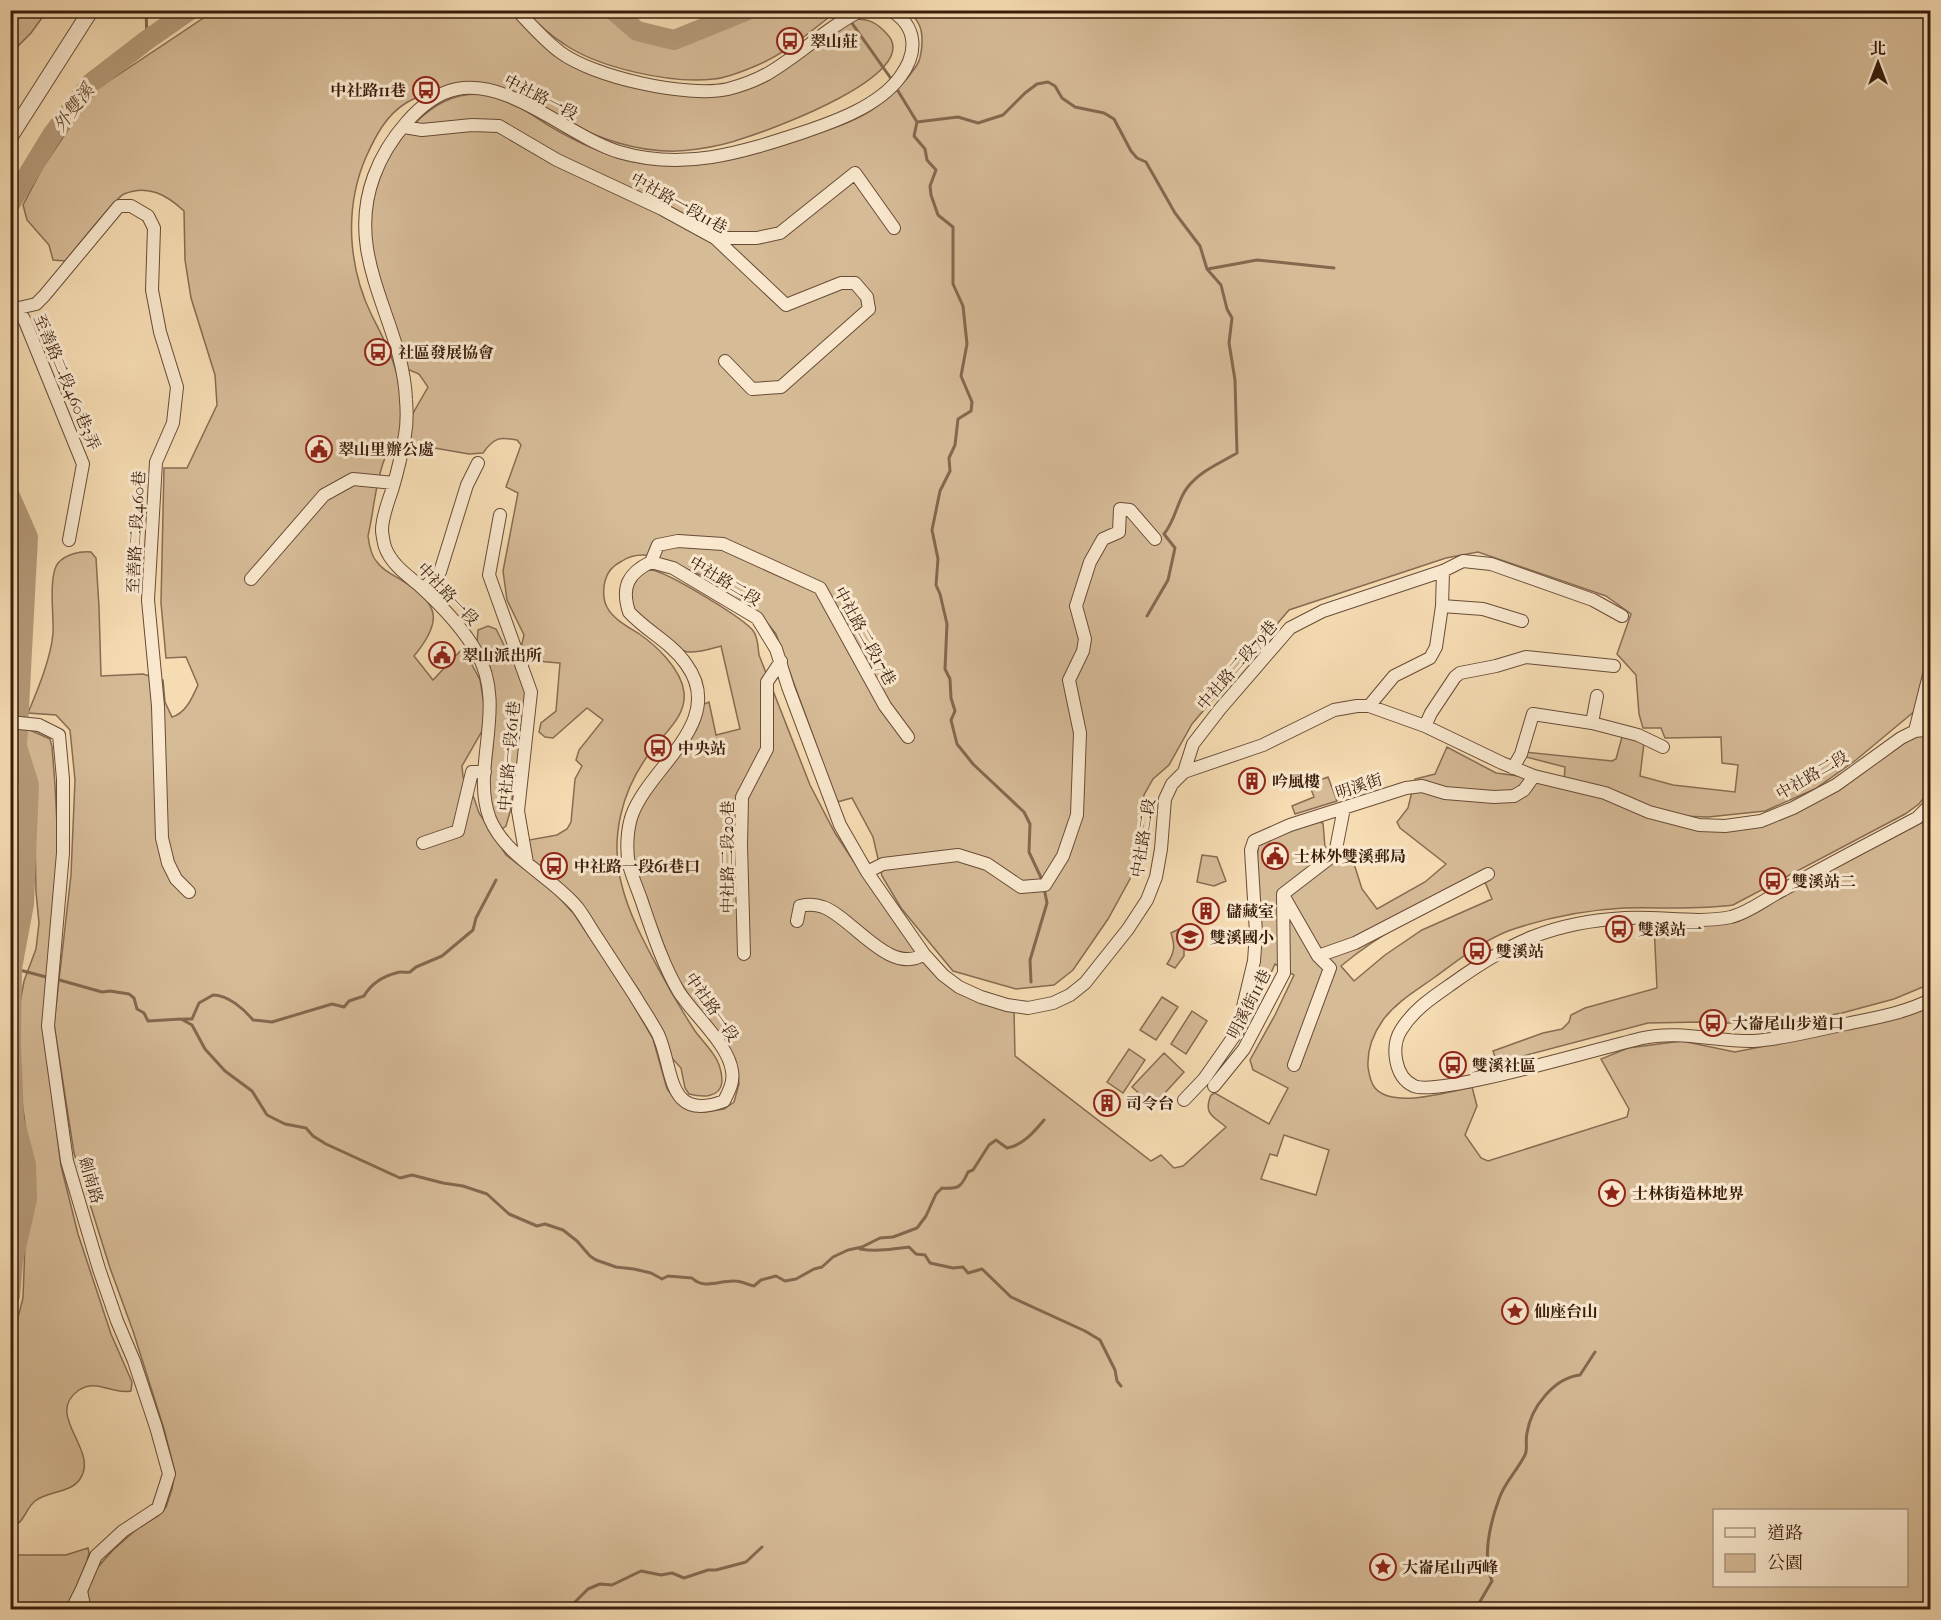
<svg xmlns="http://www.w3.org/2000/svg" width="1941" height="1620" font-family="'IM FELL French Canon','Noto Serif TC',serif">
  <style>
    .green { fill: #d6bb97; stroke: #886c52; stroke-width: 1.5; fill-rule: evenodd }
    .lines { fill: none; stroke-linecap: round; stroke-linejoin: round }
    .stream { stroke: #84684e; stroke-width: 3 }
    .river { stroke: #b69b7a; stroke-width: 20 }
    .minor-casing { stroke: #684c36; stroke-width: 14 }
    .tertiary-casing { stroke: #684c36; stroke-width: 17 }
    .minor { stroke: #f9e8ce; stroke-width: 12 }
    .tertiary { stroke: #f9e8ce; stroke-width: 15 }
    .labels { text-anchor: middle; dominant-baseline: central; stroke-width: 6; stroke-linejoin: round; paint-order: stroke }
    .poi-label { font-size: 16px; font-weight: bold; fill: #391c0c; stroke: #f9e8ce; text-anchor: start }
    .street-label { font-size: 16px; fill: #391c0c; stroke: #f9e8ce }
    .water-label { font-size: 18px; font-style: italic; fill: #654832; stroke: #f9e8ce }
  </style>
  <rect width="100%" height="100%" fill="#f6dcb3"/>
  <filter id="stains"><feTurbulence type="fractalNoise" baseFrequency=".00333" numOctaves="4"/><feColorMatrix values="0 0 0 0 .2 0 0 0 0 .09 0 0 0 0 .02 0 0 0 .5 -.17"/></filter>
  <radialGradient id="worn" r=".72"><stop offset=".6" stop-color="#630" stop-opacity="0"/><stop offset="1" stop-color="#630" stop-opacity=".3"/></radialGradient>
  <path class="green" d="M10,11L11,10L47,11L31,33L17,47H11Z
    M214,11H509L557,56L579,67L723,94L855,19C870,19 877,23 887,34C925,74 770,130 744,138C730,143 713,147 698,149C651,157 602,141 561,119C548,112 528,98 514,95C503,93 489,93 477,93C465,92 452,89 440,90C431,91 414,98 406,103C386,115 375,137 366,157C344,208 348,267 372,316C386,343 399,368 401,400C402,412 402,431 397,441C393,447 387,452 385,458C375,482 374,511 368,536C369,544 371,556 377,562C383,571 395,576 403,581C442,605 441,623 414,656L433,680L463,648L480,680L484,705L486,724L462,766L463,777L474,798L479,813L506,855L554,892L574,914L623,987L653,1039L667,1089L674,1098L683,1107L697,1111H711L724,1109L734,1102L739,1084L738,1071L675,974L633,864L631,843L635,815L704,704L709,702L716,735L740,729L721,646C710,649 699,653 688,652C673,649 634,618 630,604C628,597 631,588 632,581C638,575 642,570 651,570C666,571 747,620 754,632C758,638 758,648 759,655L810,785L835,833L858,868L938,976L1014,1010L1015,1056L1151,1161L1161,1155L1174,1168L1183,1166L1226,1127C1213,1116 1203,1114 1211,1095L1215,1093L1269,1124L1288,1088L1253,1070L1250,1060L1275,1015L1294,975L1275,964L1260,998L1255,1000L1251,998L1256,875L1258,847L1260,841L1319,822L1323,823L1325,847L1349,848L1362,889L1377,909L1425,882L1446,864L1400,828L1397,822L1408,808L1415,779L1435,774L1447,747L1496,773L1527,777L1598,795L1657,820L1700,829L1750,827L1913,736L1922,735L1929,739L1930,790L1919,804L1905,814L1733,905C1697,910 1661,907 1624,908C1585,910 1545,918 1508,931C1481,942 1458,960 1435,977C1417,990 1396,1002 1383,1020C1373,1034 1367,1050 1368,1067C1369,1074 1370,1082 1375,1088C1393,1109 1449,1092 1472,1087L1477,1106L1465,1135L1481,1158L1488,1161L1627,1117L1629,1109L1601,1059L1628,1048L1682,1041L1735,1052L1831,1033L1930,1006V1609H83L89,1586L97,1568L113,1550L138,1528L158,1516L166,1507L172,1489L175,1472L164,1429L133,1331L110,1268L74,1153L54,1024L71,875L75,780L70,730L56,715L28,713C38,689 51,658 53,633C54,616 48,576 58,563C66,554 80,551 91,552L96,558L99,607L101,676L143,674L163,680L165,702L172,717C186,713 192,698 198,685L186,657L166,658L161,603L164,468H187L217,405L215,375L191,298L185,260L184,211C167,195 148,184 124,194C116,197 74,251 65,261L53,260L49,245L27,220L23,205L43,167L94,91ZM1485,882L1492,899L1422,930L1385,955L1354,981L1341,966C1384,930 1435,905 1485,882ZM1284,1135L1329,1150L1316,1195L1261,1179L1270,1154L1277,1156ZM1714,1510H1906V1586H1714Z
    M526,11H566L576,17L589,15L593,11H606L621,25L636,33L651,40L667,44L688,41L761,11H837C811,31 784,55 753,67C741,72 726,78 714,79C671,84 599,68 564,44C550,35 537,23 526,11Z
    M909,11H1930V654L1920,703L1916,710L1856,760L1815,789L1765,811L1708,817L1680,816L1564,781L1565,767L1526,757L1525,752L1612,761L1616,759L1622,737H1625L1644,743L1640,776L1673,785L1735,792L1738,765L1722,763L1721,737L1665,738L1661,728H1643L1639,714L1636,675L1617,654L1631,614L1606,596L1478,552L1446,558L1289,610L1192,724L1169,765L1153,779L1144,795L1143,839L1139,840L1130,879L1108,919L1073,970L1054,985L1016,989L953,971L901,908L882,876L873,837L852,798L837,802L776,634C750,598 707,575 665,561C658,559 650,555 643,555C635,555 628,557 622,561C614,565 607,572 605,581C603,589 603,600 607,607C612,618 628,627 638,633C657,646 681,669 684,692C687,716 664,733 652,750C622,788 609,838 622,886C629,914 644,942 658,968C669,989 682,1011 695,1031C703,1042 717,1055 720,1068C721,1071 722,1078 722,1082C720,1099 701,1097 689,1094L685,1088L681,1068L670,1056L665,1036L638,989L605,943L530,862L529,840L557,835L567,829L571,822L575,779L582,766L576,760L579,750L603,720L587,708L553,738L545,737L539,732L541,723L556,711L560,663C545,661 528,664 521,648L524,635L507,600L503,571L518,493L506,487L521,445L517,440C500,437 494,437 483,453L469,454L417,445L410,442L412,415L428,387L419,374L407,369C398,340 389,311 381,282C377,270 370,256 369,243C366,198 382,156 414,124C433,105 453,93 481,94C511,95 533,118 558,131C576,141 595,150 615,157C680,178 748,158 810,136C830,129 854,122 872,110C889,98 906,82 917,65C922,57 923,39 921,30C919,22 914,16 909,11Z
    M11,516L21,544L14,690L11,697Z
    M488,626L496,629L506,649L512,647L526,685V712L510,812L506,826L502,829L490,808L489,782L493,745L477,643L478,630Z
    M30,730L50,739L52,747L55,785L58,845L43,1024L61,1166L78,1234L111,1334L132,1382L131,1391C112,1395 97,1378 79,1390C43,1415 100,1450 80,1479C71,1493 48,1491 35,1501C25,1509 24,1525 11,1526L10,1349L23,1298L25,1244L31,1213L32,1174L18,1073L19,1008L24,981L36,949L39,923L36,892L34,777L21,737L23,731Z
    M1328,777L1337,801L1295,814L1292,806L1314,797L1309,784Z
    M1930,818V984L1894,999L1842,1013L1802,1020L1755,1024L1701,1022L1648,1023L1497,1063L1493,1051L1543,1033L1562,1029L1569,1022L1571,1015L1585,1008L1657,988L1654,924H1707L1802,885Z
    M1202,855L1217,857L1226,881L1214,886L1197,882Z
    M1179,929L1184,935V956L1175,968L1167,964C1175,952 1175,946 1171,933Z
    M1162,997L1178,1007L1156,1040L1140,1030Z
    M1192,1011L1207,1021L1186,1054L1171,1044Z
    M1129,1049L1145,1060L1123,1093L1107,1082Z
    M1164,1053L1184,1072L1153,1106L1132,1087Z
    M88,1548L89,1553L87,1561L67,1610L11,1609L10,1555H66Z"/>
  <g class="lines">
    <path class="stream" d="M146,10L147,40
      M849,19L892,80
      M895,86L917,122L914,136L925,149L927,160L936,170L930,186L931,195L938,215L953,227V284L963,306L967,344L961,376L972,402L971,411L958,419L955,445L949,458L950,471L940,491L932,530L938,559L936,585L940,594L947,624L945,669L950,679L951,698L955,711L951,720L957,744L973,764L1024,812L1030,824L1029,852L1043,882
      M917,122L958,117L978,123L1003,115L1025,93L1037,84L1048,82L1055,86L1062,98L1075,107L1104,113L1114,119L1131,151L1137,158L1146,162L1175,213L1200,246L1207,269L1221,285L1227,309L1232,318L1229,343L1235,380L1237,453C1220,463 1200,471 1187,488C1177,501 1176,519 1164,534L1175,548L1168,580L1147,616
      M1208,269L1257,260L1334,268
      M12,968L50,978
      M56,979L102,992L110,991L129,994L134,998L137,1009L144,1013L148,1021L181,1019L192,1025L205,1049L225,1071L252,1091L267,1115L285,1124L306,1128L313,1136L326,1144L400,1178L412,1175L443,1183L463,1186L487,1194L509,1214L537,1226L545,1224L563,1230L577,1241L590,1256L596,1260L616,1267L634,1269L651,1273L662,1279L668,1276L692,1278C704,1290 720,1280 735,1281C742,1281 748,1285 754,1286L761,1280L776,1276L785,1281L796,1279L814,1269L822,1267L833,1257L848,1250L862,1247L880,1238L893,1237L917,1228L926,1216L936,1194L942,1188C958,1189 961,1188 968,1172L973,1170L989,1145L996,1140L1007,1148C1022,1146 1035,1131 1044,1120
      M1031,982L1030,960L1047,903L1044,888
      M183,1019H192L199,1003L213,995C228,995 244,1009 253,1020L272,1022L332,1004L344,1007L349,1001L364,996C371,984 381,977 396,973C401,971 405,973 410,972L416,967L442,956L473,930L476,918L496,880
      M860,1249C876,1252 892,1249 909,1247L916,1254L925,1255L930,1263L953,1268L963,1267L968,1273L982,1269L1011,1297L1085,1331L1100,1340L1115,1370L1117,1381L1121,1386
      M567,1610L588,1589L600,1584L612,1585L641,1571L661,1575L672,1573L684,1578L708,1570H716L746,1562L762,1547
      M1475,1610L1492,1581C1482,1558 1490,1523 1499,1499C1504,1483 1517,1471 1525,1455C1528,1449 1525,1440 1527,1433C1531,1407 1554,1378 1580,1375L1595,1352"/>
    <path class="river" d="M613,10L637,31L674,40L748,10
      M10,204L52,135L91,83L147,40L190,10
      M10,496L28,537L17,746L29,785L24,904L12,968L11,1044L14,1119L26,1164L27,1199L13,1261L10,1296"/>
    <defs>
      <path id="minor" d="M517,10C531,25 544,40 560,52C593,77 687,98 728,89C740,86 756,80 767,74C800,55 827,27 862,10
        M404,127L422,130L472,125L499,126L557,160L662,209L715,238L786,305L841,283H855L867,297L869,309L781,387L752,389L725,361
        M715,238H757L780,233L855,173L894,228
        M16,308L24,319L83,464L69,540
        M10,310L36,304L44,296L119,206H131L148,216L154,228L152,290L160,332L177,387L173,423L156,462L148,600L158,706L162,838L168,863L176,879L189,892
        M500,515L489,575L531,692L518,811L527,863
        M651,562C628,573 621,587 629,612C646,631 672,643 686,664C728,721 650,766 632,815C627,829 626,850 629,865C632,876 637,888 641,899C652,931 662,963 679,992C693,1014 729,1045 732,1071C734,1082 729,1091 724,1101C666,1123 674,1069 658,1034C651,1021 642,1008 635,996C622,976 609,956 596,936C590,927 584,916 577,907C551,876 506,857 490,819C470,768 508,708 477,653C463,628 442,606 420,586C407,575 391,564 385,547C384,544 382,533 382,530C382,516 389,500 393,487C398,470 402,452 405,435C407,424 407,412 406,400C403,321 343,259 374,176C386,143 420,96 457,89C511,79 568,136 619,152C684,171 740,153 801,133C834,122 879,106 900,77C918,53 918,26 890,10
        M651,562L673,568L757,618L776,649L788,687L840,825L867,872L924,954L943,975L959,987L981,997L1007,1005L1028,1008L1053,1003L1070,995L1085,983L1128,929L1147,900L1156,877L1161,849L1165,799L1172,784L1184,772L1263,745L1334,710L1357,706H1369L1425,726L1502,763L1534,776L1605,793L1649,812L1699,825L1725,826L1761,821L1793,808L1836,785L1901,738L1915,731L1924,730L1930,733
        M651,562L658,545L678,541L723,544L820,588L885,706L908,737
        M251,579L324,495L353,479L394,483
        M423,589L440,572L467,485L478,463
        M1442,606L1483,609L1522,621
        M1369,706L1394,676L1430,658L1436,647L1442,606L1443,571
        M10,722L39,725L59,735L63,779V853L48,1026L67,1161L99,1269L117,1321L134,1361L156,1427L169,1474L158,1508L123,1531L96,1556L81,1591L85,1610
        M1592,723L1638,735L1663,747
        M1425,726L1431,713L1455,677L1460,673L1496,666L1526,657L1614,666
        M1915,731L1930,671
        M1513,768L1521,754L1533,714L1592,723L1597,696
        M1184,772L1193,744L1220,709L1290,628L1323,611L1443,571L1463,561L1491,564L1593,600L1622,616
        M1930,805L1917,818C1872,842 1827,865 1783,890C1765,899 1750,912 1731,917C1697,924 1660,916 1625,918C1553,922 1510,942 1453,983C1433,997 1414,1009 1401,1030C1391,1046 1394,1077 1414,1086C1437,1097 1607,1046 1643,1038C1680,1030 1717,1042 1754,1041C1784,1039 1816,1030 1846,1024C1874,1018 1905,1013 1930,1000
        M423,843L458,831L472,772H485
        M867,872L883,864L958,855L987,864L1021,887L1045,885L1063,856L1077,815L1080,733L1069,680L1083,651L1085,639L1076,606L1090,562L1103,539L1119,532L1120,509L1130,510L1155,539
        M1283,895L1318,956L1330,968L1294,1065
        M797,921L800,906C809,904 815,904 823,907C852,917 890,977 924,954
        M744,954L741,845L742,797L767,749V682L781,661
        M1318,956L1355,943L1488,874
        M1214,1086L1244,1049L1284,973L1283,894L1335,854L1344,808
        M1184,1100L1204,1079L1237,1032L1254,961L1256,933L1251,850L1254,841L1290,825L1406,788L1422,786L1445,793L1494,797L1514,796L1524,790L1534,776
        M75,1610L74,1605L81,1591"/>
      <path id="tertiary" d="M10,137L91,10"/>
    </defs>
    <use href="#minor" class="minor-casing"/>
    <use href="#tertiary" class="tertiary-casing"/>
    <use href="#minor" class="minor"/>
    <use href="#tertiary" class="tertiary"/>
  </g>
  <defs>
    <symbol id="bus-ring" viewBox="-11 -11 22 22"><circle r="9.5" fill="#f9e8ce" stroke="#8f2418" stroke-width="1.5"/><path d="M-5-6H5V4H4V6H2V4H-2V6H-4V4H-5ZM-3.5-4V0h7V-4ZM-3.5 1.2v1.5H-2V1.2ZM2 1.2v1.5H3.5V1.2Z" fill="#8f2418"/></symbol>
    <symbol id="civic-ring" viewBox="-11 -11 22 22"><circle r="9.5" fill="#f9e8ce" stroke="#8f2418" stroke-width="1.5"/><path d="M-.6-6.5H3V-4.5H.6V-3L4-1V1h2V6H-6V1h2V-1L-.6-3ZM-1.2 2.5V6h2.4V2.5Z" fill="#8f2418"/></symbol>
    <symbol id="building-ring" viewBox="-11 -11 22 22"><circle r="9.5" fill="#f9e8ce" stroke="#8f2418" stroke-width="1.5"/><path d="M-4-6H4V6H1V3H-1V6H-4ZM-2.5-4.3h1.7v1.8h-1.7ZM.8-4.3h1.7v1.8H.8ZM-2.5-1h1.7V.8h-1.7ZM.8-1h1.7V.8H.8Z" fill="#8f2418"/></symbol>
    <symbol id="school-ring" viewBox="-11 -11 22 22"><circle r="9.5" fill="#f9e8ce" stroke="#8f2418" stroke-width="1.5"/><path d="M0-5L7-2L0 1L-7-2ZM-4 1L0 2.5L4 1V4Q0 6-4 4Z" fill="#8f2418"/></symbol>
    <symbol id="sight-ring" viewBox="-11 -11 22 22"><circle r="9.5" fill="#f9e8ce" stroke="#8f2418" stroke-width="1.5"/><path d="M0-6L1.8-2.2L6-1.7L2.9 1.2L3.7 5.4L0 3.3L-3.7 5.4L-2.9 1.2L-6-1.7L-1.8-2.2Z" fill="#8f2418"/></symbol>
  </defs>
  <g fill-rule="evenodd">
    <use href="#bus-ring" x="775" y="26" width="30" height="30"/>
    <use href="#bus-ring" x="411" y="75" width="30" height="30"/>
    <use href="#bus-ring" x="363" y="337" width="30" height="30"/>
    <use href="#civic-ring" x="304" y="434" width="30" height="30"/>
    <use href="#civic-ring" x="427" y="640" width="30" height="30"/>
    <use href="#bus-ring" x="643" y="733" width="30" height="30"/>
    <use href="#building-ring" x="1237" y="766" width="30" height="30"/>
    <use href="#civic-ring" x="1260" y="841" width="30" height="30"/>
    <use href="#bus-ring" x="539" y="851" width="30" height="30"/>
    <use href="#bus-ring" x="1758" y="866" width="30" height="30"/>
    <use href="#building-ring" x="1191" y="896" width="30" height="30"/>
    <use href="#bus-ring" x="1604" y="914" width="30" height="30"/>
    <use href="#school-ring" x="1175" y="922" width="30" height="30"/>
    <use href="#bus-ring" x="1462" y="936" width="30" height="30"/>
    <use href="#bus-ring" x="1698" y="1008" width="30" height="30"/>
    <use href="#bus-ring" x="1438" y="1050" width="30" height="30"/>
    <use href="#building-ring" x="1092" y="1088" width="30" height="30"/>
    <use href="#sight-ring" x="1597" y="1178" width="30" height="30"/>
    <use href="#sight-ring" x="1500" y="1296" width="30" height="30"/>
    <use href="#sight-ring" x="1368" y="1552" width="30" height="30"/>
  </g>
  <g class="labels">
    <g class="poi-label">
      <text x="810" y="41">翠山莊</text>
      <text x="406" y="90" text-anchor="end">中社路11巷</text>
      <text x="398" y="352">社區發展協會</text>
      <text x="338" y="449">翠山里辦公處</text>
      <text x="462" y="655">翠山派出所</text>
      <text x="678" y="748">中央站</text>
      <text x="1272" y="781">吟風樓</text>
      <text x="1294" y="856">士林外雙溪郵局</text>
      <text x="574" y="866">中社路一段61巷口</text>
      <text x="1792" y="881">雙溪站二</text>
      <text x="1226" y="911">儲藏室</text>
      <text x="1638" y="929">雙溪站一</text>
      <text x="1210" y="937">雙溪國小</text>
      <text x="1496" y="951">雙溪站</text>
      <text x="1732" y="1023">大崙尾山步道口</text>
      <text x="1472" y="1065">雙溪社區</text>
      <text x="1126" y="1103">司令台</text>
      <text x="1632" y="1193">士林街造林地界</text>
      <text x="1534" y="1311">仙座台山</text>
      <text x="1402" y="1567">大崙尾山西峰</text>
    </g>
    <g class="street-label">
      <text transform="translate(541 97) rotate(27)">中社路一段</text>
      <text transform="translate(679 203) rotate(29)">中社路一段11巷</text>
      <text transform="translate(67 382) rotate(67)">至善路二段460巷3弄</text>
      <text transform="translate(136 532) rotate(-87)">至善路二段460巷</text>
      <text transform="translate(725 581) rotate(31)">中社路二段</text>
      <text transform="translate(448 594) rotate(46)">中社路一段</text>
      <text transform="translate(865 636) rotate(61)">中社路二段17巷</text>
      <text transform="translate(1237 665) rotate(-49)">中社路二段79巷</text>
      <text transform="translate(509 756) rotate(-85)">中社路一段61巷</text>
      <text transform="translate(1812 775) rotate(-30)">中社路二段</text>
      <text transform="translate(1359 786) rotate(-18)">明溪街</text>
      <text transform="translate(1143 838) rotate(-81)">中社路二段</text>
      <text transform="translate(727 857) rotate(-90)">中社路二段20巷</text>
      <text transform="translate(1249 1004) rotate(-63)">明溪街11巷</text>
      <text transform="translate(712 1007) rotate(55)">中社路一段</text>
      <text transform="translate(91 1180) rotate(74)">劍南路</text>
    </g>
    <g class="water-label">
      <text transform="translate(74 108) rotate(-52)">外雙溪</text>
    </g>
  </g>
  <rect width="1941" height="1620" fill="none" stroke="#f6dcb3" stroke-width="36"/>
  <rect x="12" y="12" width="1917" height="1596" fill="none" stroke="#391c0c" stroke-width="3"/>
  <rect x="18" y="18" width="1905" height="1584" fill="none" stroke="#391c0c" stroke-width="1.5"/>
  <rect x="1713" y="1509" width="195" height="78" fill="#f9e8ce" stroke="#ac9680" stroke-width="1.5"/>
  <rect x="1725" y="1528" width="30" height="9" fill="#f9e8ce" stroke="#ac9680" stroke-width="1.5"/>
  <text x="1767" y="1539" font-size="18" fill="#391c0c">道路</text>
  <rect x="1725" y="1554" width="30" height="18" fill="#d6bb97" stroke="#ac9680" stroke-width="1.5"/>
  <text x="1767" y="1569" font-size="18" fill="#391c0c">公園</text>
  <g transform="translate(1878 63)" stroke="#f9e8ce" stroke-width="4.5" paint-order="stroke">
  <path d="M0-4.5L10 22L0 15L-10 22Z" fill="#391c0c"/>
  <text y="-9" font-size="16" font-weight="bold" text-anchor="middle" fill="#391c0c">北</text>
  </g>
  <rect width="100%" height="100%" filter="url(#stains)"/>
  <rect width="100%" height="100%" fill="url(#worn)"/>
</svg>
